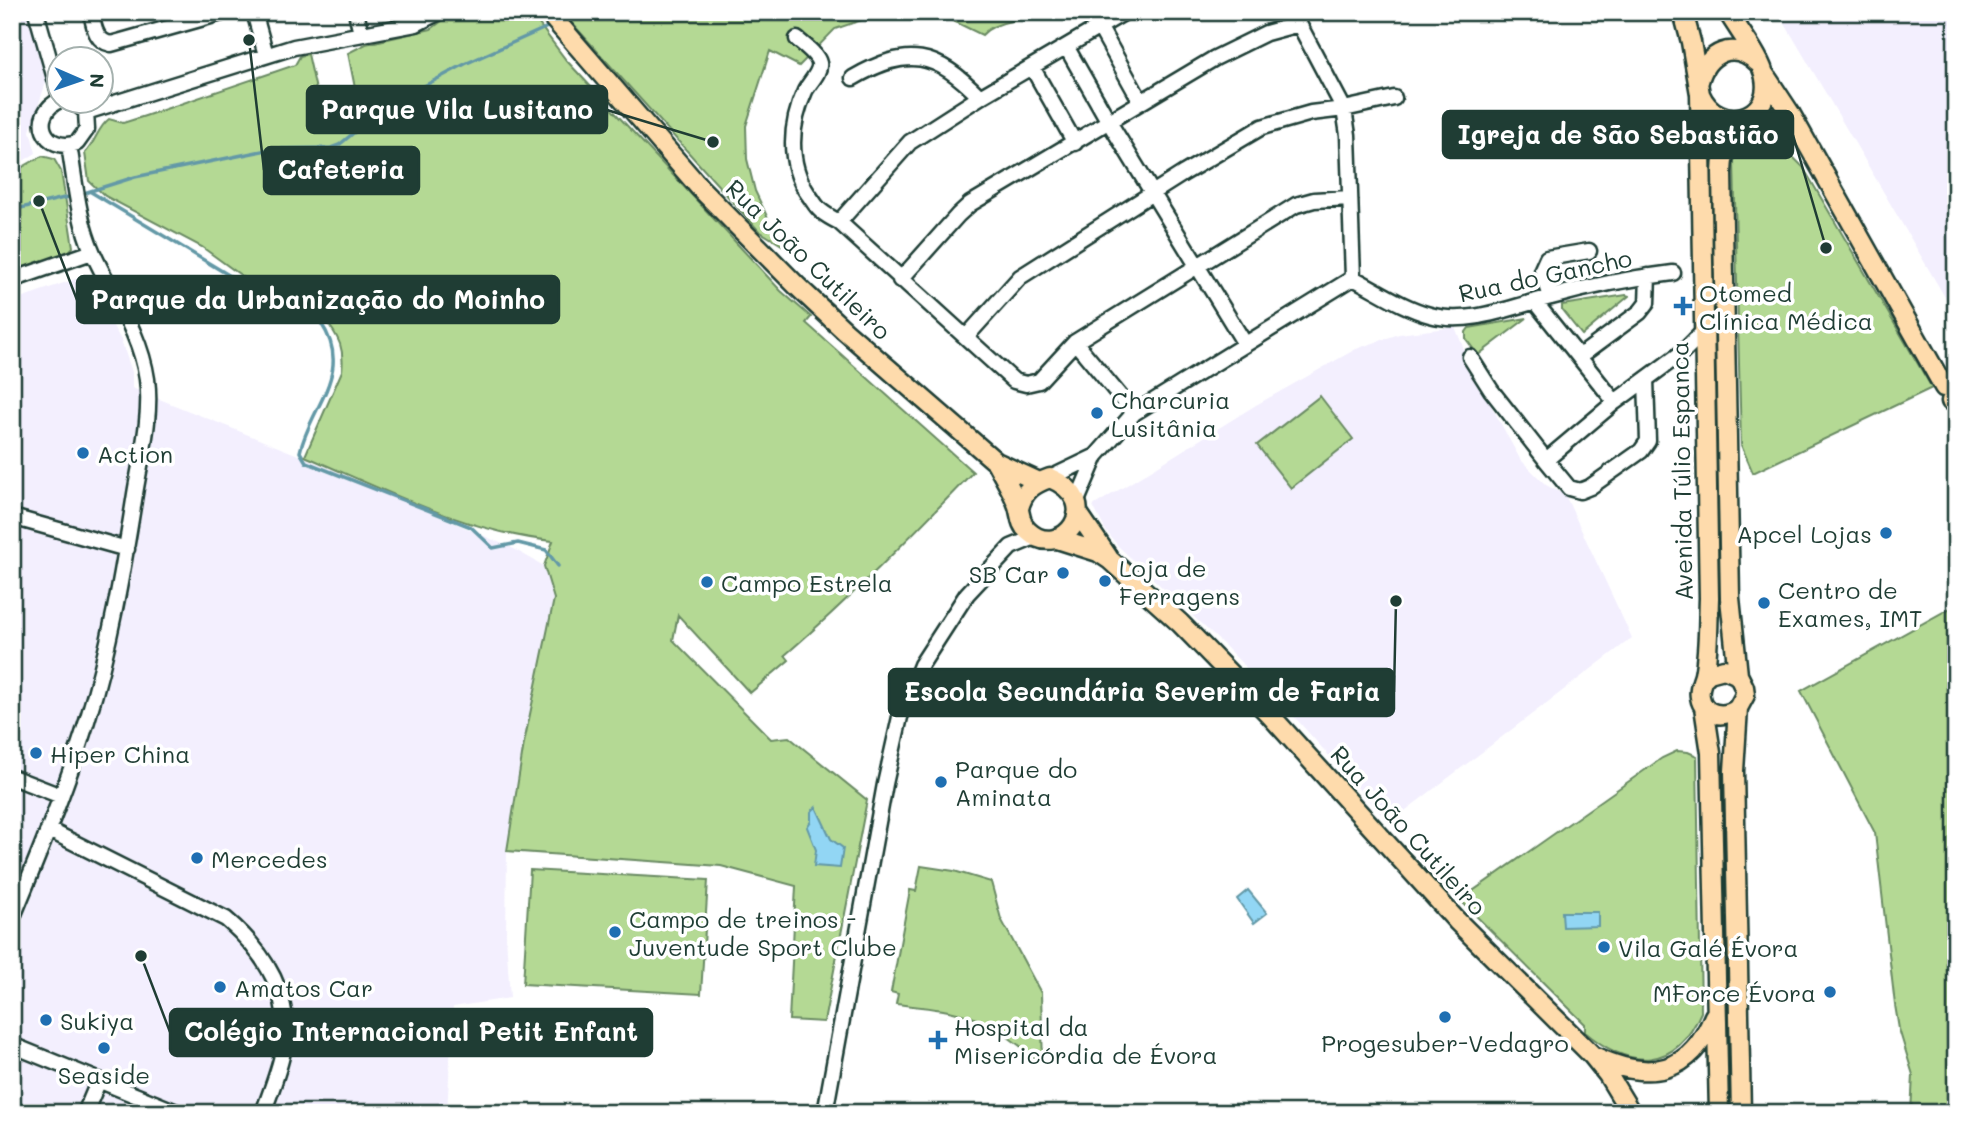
<svg xmlns="http://www.w3.org/2000/svg" width="1968" height="1125" font-family="Mali,sans-serif">
  <style>
    .built { fill: #f3effe }
    .green { fill: #b4d994; stroke: #6a8b64; stroke-width: 2 }
    .water { fill: #92d6f4; stroke: #6499a7; stroke-width: 2 }
    .lines { fill: none; stroke-linecap: round; stroke-linejoin: round }
    .stream { stroke: #6499a7; stroke-width: 3.5 }
    .minor-casing { stroke: #1f3d34; stroke-width: 19 }
    .major-casing { stroke: #1f3d34; stroke-width: 23 }
    .minor { stroke: #fff; stroke-width: 14 }
    .major { stroke: #fedbac; stroke-width: 18 }
    .poi-dot { fill: #1f6fb2; stroke: #fff; stroke-width: 2.5 }
    .labels { text-anchor: middle; dominant-baseline: central; stroke-width: 7; stroke-linejoin: round; paint-order: stroke }
    .street-label { font-size: 24px; fill: #1f3d34; stroke: #fff }
    .poi-label { font-size: 24px; fill: #1f3d34; stroke: #fff; text-anchor: start }
    .leader { fill: none; stroke: #1f3d34; stroke-width: 2.5 }
    .callout-dot { fill: #1f3d34; stroke: #fff; stroke-width: 2.5 }
    .callout { fill: #1f3d34; stroke: #1f3d34; stroke-width: 2.5 }
    .callout-label { font-size: 26px; text-anchor: middle; font-weight: bold; fill: #fff }
  </style>
  <rect width="100%" height="100%" fill="#fff"/>
  <filter id="ink" filterUnits="userSpaceOnUse"><feTurbulence type="fractalNoise" baseFrequency=".0143" numOctaves="2"/><feDisplacementMap in="SourceGraphic" scale="14" xChannelSelector="R" yChannelSelector="G"/><feConvolveMatrix kernelMatrix="1 2 1 2 8 2 1 2 1" color-interpolation-filters="sRGB"/></filter>
  <g filter="url(#ink)">
    <path class="built" d="M12,12H30L47,79L30,131L36,153L12,168Z
      M1778,12H1956V316L1811,68Z
      M84,276L121,340L132,372V388L313,461L514,549L544,566L554,599L524,743L507,851L506,936L510,998L453,1007L447,1113H12V301Z
      M1455,327L1475,376L1520,459L1546,485L1565,495L1632,638L1389,823L1299,722L1226,647L1119,547L1106,531L1093,506L1256,405L1356,349L1399,334Z"/>
    <path class="green" d="M454,12H530L566,60L781,291L811,317L806,323L973,472C912,535 851,598 785,655L789,660L750,693L678,615L673,640L771,739L789,737L867,800L824,1022L789,1020L796,886L721,866L507,851L524,743L554,599L544,566L553,541C469,533 382,489 305,456L342,371C343,362 343,353 340,344C335,330 311,299 297,296C286,293 275,296 264,292L202,247L105,196L89,181L85,153C95,143 98,127 109,119L123,123L145,116L295,65L300,56L308,54L323,121L360,113L348,53L366,44L431,29Z
      M562,12H1047L1046,17C1027,18 995,20 982,35L939,14L882,13L835,29L799,66L770,51L746,126L747,159L755,191L772,227L798,255L759,231Z
      M1757,134L1775,139L1803,167L1932,388L1753,473L1741,445L1734,161L1741,143Z
      M42,156L54,159L61,171L73,247L67,254L12,271V173Z
      M1626,295L1629,296L1582,335L1562,310V305Z
      M1527,318L1478,355L1466,339V332L1469,328Z
      M1320,396L1353,439L1291,488L1257,445Z
      M1956,605V1113H1911L1913,1075L1899,1029L1895,1005L1875,833L1801,691Z
      M1677,751L1688,752L1697,756L1701,1012C1676,1072 1629,1069 1585,1032V1024L1460,900L1662,758Z
      M921,866L954,871L991,882L1001,919L1041,993L1043,1064C1022,1048 1000,1028 974,1018C950,1009 921,1007 896,1004L898,994L891,992L910,890L916,891Z
      M530,870L708,880L701,994L523,984Z"/>
    <path class="water" d="M816,807L831,839L843,848L840,868L814,866L816,850L807,827L811,821V812Z
      M1248,890L1267,913L1254,923L1237,899Z
      M1562,912H1598V926L1563,927Z"/>
    <g class="lines">
      <path class="stream" d="M562,20L574,14H639L642,12
        M91,192L270,300C297,300 306,300 321,323C354,372 311,405 300,452L306,462L471,527L493,548L518,543L546,550L558,566
        M81,194L135,177L272,149L331,148L339,145L385,107L465,64L552,25
        M12,210L73,196"/>
      <defs>
        <path id="minor" d="M36,12L60,96
          M91,12C94,26 95,41 111,44L225,12
          M254,12L266,55
          M356,12L361,34
          M1296,12L1299,24L1344,109L1348,135L1353,278
          M1100,28L1141,102
          M797,39C804,45 817,54 819,63C821,72 809,83 805,91C790,124 787,162 808,194C812,199 816,207 821,211C826,215 833,219 839,222L1014,381L1026,384L1039,381L1075,342L1296,205L1314,200L1350,198
          M1067,48L1109,122L1245,344
          M1032,67L1075,143
          M853,78C908,46 936,52 980,97
          M60,100C28,115 44,154 77,143L87,129L86,112L75,102
          M86,112L294,47L416,24L439,12
          M839,222L910,142L980,97L1125,12
          M1353,278C1377,290 1403,308 1430,315C1469,326 1514,306 1551,297C1590,286 1632,278 1673,273
          M12,280L92,252
          M900,280L958,215L970,204L1215,58L1266,33L1299,24
          M1551,297L1542,269L1547,258L1589,251
          M1535,302L1615,402
          M966,337L1020,277L1184,173L1262,127L1311,113L1344,109L1394,98
          M1075,342L1134,413
          M1470,357L1491,390L1546,460L1615,402L1683,352L1703,332
          M1579,357L1640,312L1647,303L1648,276
          M1546,460L1569,488L1580,491L1590,487L1641,451L1648,441L1646,379
          M1050,478L1096,456
          M1077,501L1096,456L1134,413L1353,278
          M12,517L127,549
          M12,777L61,796
          M49,830L226,919C265,952 294,998 283,1051C279,1072 270,1093 263,1113
          M12,919C39,854 66,788 87,721C110,647 123,570 135,494C141,457 152,416 147,379C140,331 112,296 93,253C78,220 75,181 69,145
          M12,1045L179,1113
          M85,1113L99,1080
          M825,1113L885,784L900,717L921,665L967,594L1011,547L1035,537"/>
        <path id="major" d="M548,12L700,188L798,287L845,331L996,462L1039,482
          M1683,12L1691,42L1700,94L1709,598C1708,623 1709,650 1704,675C1702,683 1698,688 1700,697C1703,716 1725,719 1738,708
          M1765,75L1790,113L1944,387H1951L1954,390V397L1951,401
          M1699,81C1707,52 1734,40 1757,62
          M1700,94C1718,135 1773,120 1765,78C1762,59 1738,30 1728,12
          M1748,115L1780,124L1802,137
          M996,462C1003,476 1013,491 1018,506C1021,516 1020,524 1028,531C1060,562 1109,503 1050,478C1033,484 1024,490 1019,508
          M1078,513L1108,557
          M1057,539L1098,552L1110,560L1180,623L1270,715L1457,921L1592,1055L1608,1075L1631,1113
          M1738,675L1730,598L1722,173C1723,148 1727,138 1741,118
          M1704,678L1709,673L1724,669L1738,675L1744,687L1745,695L1738,708L1734,771L1741,1113
          M1704,707L1711,753L1719,1113
          M1596,1057C1650,1082 1691,1074 1714,1016"/>
      </defs>
      <use href="#minor" class="minor-casing"/>
      <use href="#major" class="major-casing"/>
      <use href="#minor" class="minor"/>
      <use href="#major" class="major"/>
    </g>
  </g>
  <g class="poi-dot">
    <path d="M1679.5 295.5h7v7h7v7h-7v7h-7v-7h-7v-7h7z"/>
    <circle cx="1097" cy="413" r="7"/>
    <circle cx="83" cy="453" r="7"/>
    <circle cx="1886" cy="533" r="7"/>
    <circle cx="1063" cy="573" r="7"/>
    <circle cx="1105" cy="581" r="7"/>
    <circle cx="707" cy="582" r="7"/>
    <circle cx="1764" cy="603" r="7"/>
    <circle cx="36" cy="753" r="7"/>
    <circle cx="941" cy="782" r="7"/>
    <circle cx="197" cy="858" r="7"/>
    <circle cx="615" cy="932" r="7"/>
    <circle cx="1604" cy="947" r="7"/>
    <circle cx="220" cy="987" r="7"/>
    <circle cx="1830" cy="992" r="7"/>
    <circle cx="1445" cy="1017" r="7"/>
    <circle cx="46" cy="1020" r="7"/>
    <path d="M934.5 1029.5h7v7h7v7h-7v7h-7v-7h-7v-7h7z"/>
    <circle cx="104" cy="1048" r="7"/>
  </g>
  <g class="labels">
    <g class="street-label">
      <text transform="translate(809 259) rotate(44)">Rua João Cutileiro</text>
      <text transform="translate(1545 275) rotate(-12)">Rua do Gancho</text>
      <text transform="translate(1681 471) rotate(-91)">Avenida Túlio Espanca</text>
      <text transform="translate(1409 830) rotate(48)">Rua João Cutileiro</text>
    </g>
    <g class="poi-label">
      <text x="1699" y="292">Otomed<tspan x="1699" dy="28">Clínica Médica</tspan></text>
      <text x="1111" y="399">Charcuria<tspan x="1111" dy="28">Lusitânia</tspan></text>
      <text x="97" y="453">Action</text>
      <text x="1872" y="533" text-anchor="end">Apcel Lojas</text>
      <text x="1119" y="567">Loja de<tspan x="1119" dy="28">Ferragens</tspan></text>
      <text x="1049" y="573" text-anchor="end">SB Car</text>
      <text x="721" y="582">Campo Estrela</text>
      <text x="1778" y="589">Centro de<tspan x="1778" dy="28">Exames, IMT</tspan></text>
      <text x="50" y="753">Hiper China</text>
      <text x="955" y="768">Parque do<tspan x="955" dy="28">Aminata</tspan></text>
      <text x="211" y="858">Mercedes</text>
      <text x="629" y="918">Campo de treinos -<tspan x="629" dy="28">Juventude Sport Clube</tspan></text>
      <text x="1618" y="947">Vila Galé Évora</text>
      <text x="234" y="987">Amatos Car</text>
      <text x="1816" y="992" text-anchor="end">MForce Évora</text>
      <text x="60" y="1020">Sukiya</text>
      <text x="954" y="1026">Hospital da<tspan x="954" dy="28">Misericórdia de Évora</tspan></text>
      <text x="1445" y="1042" text-anchor="middle">Progesuber-Vedagro</text>
      <text x="104" y="1074" text-anchor="middle">Seaside</text>
    </g>
  </g>
  <path class="leader" d="M713 142L607 110M1826 248L1793 135M249 40L264 170M39 201L77 300M1396 601L1394 692M141 956L170 1032"/>
  <g class="callout-dot">
    <circle cx="713" cy="142" r="7"/>
    <circle cx="1826" cy="248" r="7"/>
    <circle cx="249" cy="40" r="7"/>
    <circle cx="39" cy="201" r="7"/>
    <circle cx="1396" cy="601" r="7"/>
    <circle cx="141" cy="956" r="7"/>
  </g>
  <g class="callout">
    <rect x="307" y="86" width="300" height="47" rx="7"/>
    <rect x="1443" y="111" width="350" height="47" rx="7"/>
    <rect x="264" y="147" width="155" height="47" rx="7"/>
    <rect x="77" y="276" width="482" height="47" rx="7"/>
    <rect x="889" y="669" width="505" height="47" rx="7"/>
    <rect x="170" y="1009" width="482" height="47" rx="7"/>
  </g>
  <g class="callout-label">
    <text x="457" y="119">Parque Vila Lusitano</text>
    <text x="1618" y="144">Igreja de São Sebastião</text>
    <text x="341" y="179">Cafeteria</text>
    <text x="318" y="309">Parque da Urbanização do Moinho</text>
    <text x="1142" y="701">Escola Secundária Severim de Faria</text>
    <text x="411" y="1041">Colégio Internacional Petit Enfant</text>
  </g>
  <rect width="1968" height="1125" fill="none" stroke="#fff" stroke-width="42"/>
  <rect x="21" y="21" width="1926" height="1083" fill="none" stroke="#1f3d34" stroke-width="2.5" filter="url(#ink)"/>
  <g transform="translate(80 80) rotate(92)"><circle r="33" fill="#ffffff" stroke="#a5b1ae" stroke-width="2"/>
  <path d="M0-5L12 26L0 18L-12 26Z" fill="#1f6fb2"/>
  <text y="-10" font-size="19" font-weight="bold" text-anchor="middle" fill="#1f3d34">N</text>
  </g>
</svg>
